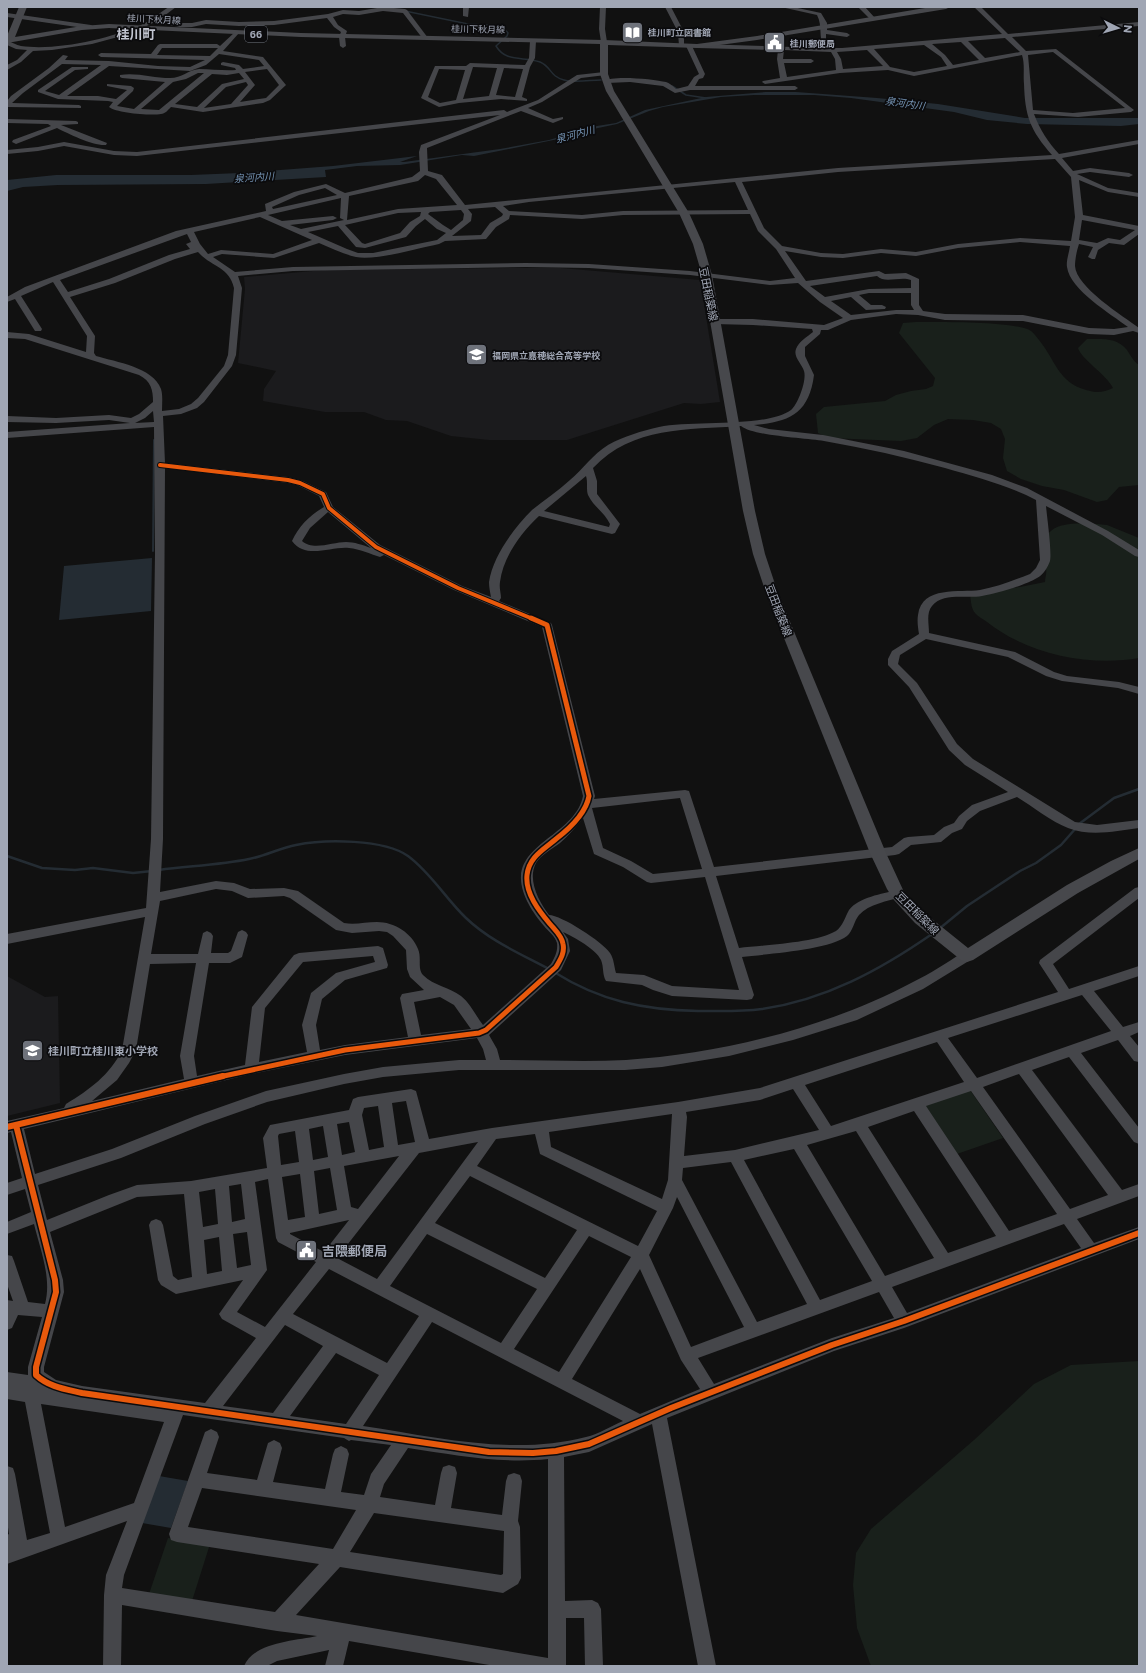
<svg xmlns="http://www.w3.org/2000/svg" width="1146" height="1673" font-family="Commissioner,'Noto Sans JP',sans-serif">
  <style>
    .built { fill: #1b1b1d }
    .green { fill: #19201b }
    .water { fill: #242c33 }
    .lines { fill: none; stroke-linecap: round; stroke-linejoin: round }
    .stream-far2 { stroke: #242c33; stroke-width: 1.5 }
    .stream-far1 { stroke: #242c33; stroke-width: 2 }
    .stream { stroke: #242c33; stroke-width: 2.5 }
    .minor { fill: #45464a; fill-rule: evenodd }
    .major { fill: #47484c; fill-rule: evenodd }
    .cycleway-far2-casing { stroke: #0b0b0d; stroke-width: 6 }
    .cycleway-far1-casing { stroke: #0b0b0d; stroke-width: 8 }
    .cycleway-casing { stroke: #0b0b0d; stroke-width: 9 }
    .cycleway-far2 { stroke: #e8590c; stroke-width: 4 }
    .cycleway-far1 { stroke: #e8590c; stroke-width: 5 }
    .cycleway { stroke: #e8590c; stroke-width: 6 }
    .labels { text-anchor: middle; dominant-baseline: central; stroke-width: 3.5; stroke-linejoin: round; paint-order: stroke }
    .far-street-label { font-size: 9px; fill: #a0a6b4; stroke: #0b0b0d }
    .far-poi-label { font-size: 9px; font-weight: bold; fill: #a0a6b4; stroke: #0b0b0d; text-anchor: start }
    .shield { fill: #0b0b0d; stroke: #737882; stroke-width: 1 }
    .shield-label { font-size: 10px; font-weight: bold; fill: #a0a6b4 }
    .far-water-label { font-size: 10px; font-style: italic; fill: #7493b3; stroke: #0b0b0d }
    .street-label { font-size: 11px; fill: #a0a6b4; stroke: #0b0b0d }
    .poi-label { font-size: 11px; font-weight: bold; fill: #a0a6b4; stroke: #0b0b0d; text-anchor: start }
    .far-district-label { font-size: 13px; font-weight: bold; fill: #c2c5d0; stroke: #0b0b0d }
    .near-poi-label { font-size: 13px; font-weight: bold; fill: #a0a6b4; stroke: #0b0b0d; text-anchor: start }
  </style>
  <rect width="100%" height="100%" fill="#111"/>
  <path class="built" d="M509,268H561L700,280L720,402L701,404L684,403L567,440H489L451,436L407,421L386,420L364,412H325L263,401L264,389L276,371L238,363L245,289L244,277L324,270Z
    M7,976L45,997L58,996L60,1103L7,1116Z"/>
  <path class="green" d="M916,322C938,322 1016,321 1031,331C1034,333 1037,338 1039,340C1056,361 1058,382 1086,390C1096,393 1103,393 1113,388C1106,374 1081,359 1078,348L1087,339C1102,339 1117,337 1127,350C1131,356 1133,361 1139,365V485L1119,487L1107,500L1097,502L1064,490L1042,486L1021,479L1007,471L1003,458L1005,439L1001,429L991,423L973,420L948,419L934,425L917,438L901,441L829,438L818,433L816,414L824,407L885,401L896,395L911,391L926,389L933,386L935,378L899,333L903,323Z
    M1086,523L1107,525L1139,538V658C1090,667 1027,654 987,622C983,619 975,615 973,610C971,606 971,600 970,595L977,593L1020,587L1045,582C1045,578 1047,573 1046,569C1045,565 1042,562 1042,558C1042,525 1060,524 1086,523Z
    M970,1090L1003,1138L954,1155L922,1107Z
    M1139,1361V1666H871L857,1628L853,1585L856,1553L871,1529L974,1440L1034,1384L1071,1365Z
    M168,1538L210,1544L192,1601L149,1594Z"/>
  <path class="water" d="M766,92H796L877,98L938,104L1025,118H1139V124L1121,126L1027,124L987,120L954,112L851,98L814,95H754L721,97L663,107L649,111L617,124L584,131L578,135L474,156L462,155L400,165L357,166L325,170L326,177L206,184L58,185L23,187L7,191V180L56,175H191L240,173L333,166L417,156L400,162H404L500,149L549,140L597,126L616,123L645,110L706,97Z
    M152,558L151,611L59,620L64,566Z
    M159,1476L188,1481L171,1528L142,1523Z"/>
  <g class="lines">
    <path class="stream-far2" d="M405,11L468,24L502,26L508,33L507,36L496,46C506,63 524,56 540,62C552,67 549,76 564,80C573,83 591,80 601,80
      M672,86L686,95L706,98"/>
    <path class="stream-far1" d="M153,551L154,440"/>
    <path class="stream" d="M1079,824L1114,798L1139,789
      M7,856L42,868L75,870L93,868L133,873L152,871
      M159,870C189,866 220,865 249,859C265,856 280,848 296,845C325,839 384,839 408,856C431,873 446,899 466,918C490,941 521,954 549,969
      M939,929L967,906L1020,871L1036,863L1061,845L1076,828
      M554,972C600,1001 644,1010 698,1011C719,1011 740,1012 762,1009C825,1000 880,970 932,934"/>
    <path class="minor" d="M169,7H176L160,19L180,23H192L206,20L239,22L274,21L328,14L343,10L359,11L383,7L405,9L407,10L428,38L423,39L403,13L383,11L359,15L343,14L333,17L338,25L347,31L345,37L346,46L343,48L340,46L339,37L341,32L334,27L327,18L274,25L239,26L206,24L192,27H180L155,22L129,34L92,44L52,50L33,51L21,62L7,70V65L17,60L27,50L16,49L7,45V41C12,42 16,45 21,46C56,51 109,39 141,25C151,21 159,13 169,7Z
      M463,7H469L468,17L463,16Z
      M600,7H606L605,29L607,42L604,44L601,42L599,29Z
      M665,7H671L684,32V47L679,46L678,32Z
      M781,7H793L821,13L827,23V30L847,33L850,35L847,37L826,34V39L830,48H842L1002,34L974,7H981L1008,34L1139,22V26L1012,37L1026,51L1056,49L1134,110L1131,112L1078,117L1034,114C1040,130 1048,142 1059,154L1139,140V144L1062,158L1073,171L1090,168L1129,173L1133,175L1129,177L1090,172L1077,174L1108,188L1139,193V197L1108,192L1079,180L1083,215L1139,226V234L1124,245L1109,243L1098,250L1095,259H1092L1088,257L1093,247L1079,244C1077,250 1075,259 1075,266C1076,287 1123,316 1139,328V333L1133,331L1114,335L1089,334L1023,321L945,320L918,315L896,314L851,320L828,330H821L820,334L805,347V356L814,375C809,414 789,422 754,425L769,429L823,435L904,451L992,475L1027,488L1108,531L1139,550V557L1135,556L1102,535L1046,506C1047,517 1052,552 1050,561C1048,567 1043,575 1037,578C1026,585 995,594 982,596C966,599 943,592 932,606C926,613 929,624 929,633L1015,652L1054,672L1067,676L1119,682L1139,687V694L1118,688L1062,681L1046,676L1008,657L926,639L900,655L898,664L917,683L957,744L973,759L1075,822L1097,825L1139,820V828C1116,831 1091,837 1068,828C1052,822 1032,806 1017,797L980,811L967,821L962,829L952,833L941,842L911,845L899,854L895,855L716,876L739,948C763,945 816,943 836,931C843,926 845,917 849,910C859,897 882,894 897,890L901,891L903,894L901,897C888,901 869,904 859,915C854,921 853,931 847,936C829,950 766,954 742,957L754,995L752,999L747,1000L672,996L653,990L642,985L606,981C602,974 604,967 601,960C596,949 574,937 563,932L568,939L570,951L561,970L489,1035L497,1049L500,1060C542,1060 584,1062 626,1060C721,1054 829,1027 913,982C930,974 946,963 962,953L967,951L972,953L973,956L972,959L923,989L857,1020L793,1040L729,1056L662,1067L625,1070H459L383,1077L344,1084L267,1102L205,1124L121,1158L38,1185L47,1220L109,1195L137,1185L191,1181L267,1168L263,1138L270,1125L349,1110L353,1099L358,1097L411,1089L416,1091L429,1139L492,1128L678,1102L760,1088L1058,992L1039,963L1040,960L1135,888L1139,887V898L1053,964L1069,989L1139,966V976L1094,991L1123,1027L1139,1022V1032L1130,1036L1139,1047V1062L1134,1061L1118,1040L1081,1053L1139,1128V1144L1134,1142L1069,1057L1032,1070L1122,1190L1139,1184V1196L1077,1219L1094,1243L1139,1227V1239L904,1328L834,1351L667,1418L716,1666H698L652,1424L589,1452L564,1457L565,1601L592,1600L598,1603L601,1609L603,1666H585L584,1618H566V1666H495L349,1641L343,1666H325L329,1650L277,1661L267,1666H244C254,1642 295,1641 317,1636L277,1631L122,1605L121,1666H103L104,1595L106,1575L127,1521L7,1564V1535L9,1534L7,1521V1466L13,1468L15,1474L27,1540L50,1533L25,1402L7,1399V1372L28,1375V1367L42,1317L18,1315L12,1328L7,1330V1300L13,1301L7,1284V1255L12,1256L14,1261L28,1302L45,1304C52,1278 40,1249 34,1224L7,1234V1222L31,1212L25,1189L7,1195V1183L22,1178L11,1132L7,1133V1121L64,1108L66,1104C89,1090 110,1075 122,1050L145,917L7,944V934L146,908L151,839L155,554L154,427L7,438V432L130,423L109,420L56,423L7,422V416L56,418L109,415L131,418L139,414L153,402C153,390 151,381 139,375L25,339L7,338V332L29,334L86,352L87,336L53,282L21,296L42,329L41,331H35L15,299L7,302V297L25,287L176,231L266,211L265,204L294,192L326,184L345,193L412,177L420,171L419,152L421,145L500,115L137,156L114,155L64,146L38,151L7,154V150L38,147L64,142L114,151L137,152L504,110L507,112L538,100L577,75L604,72L606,73V75L581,78L542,102L528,108L553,119L563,117V119L553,123L521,111L427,148L428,171L442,175L465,205L838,168L1052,155C1030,130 1025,116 1024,84C1023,75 1025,64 1022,55L914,76L888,70L840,73L765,84L762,82L763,81L780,78L777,59L778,50L697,48L694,46L697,44L824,48C818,36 823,27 817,15ZM1005,38L1020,52L985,58L968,41ZM961,42L979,60L953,65L945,55L932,44ZM924,45L941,57L947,66L914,72L890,67L874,49ZM784,50L831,52L835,59L836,70L787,77L784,63H811L814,61L811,59H783ZM867,50L883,66L843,69L841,59L837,52ZM1053,52L1125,108L1073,113L1033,110L1028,55ZM1055,159L1071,177L1075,217L1071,241L1020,238L958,244L916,252L881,249L843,254L821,253L782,246L764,228L742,182L838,172ZM425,175L436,179L457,205L398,209L347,220L349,196L418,181ZM735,182L748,210L623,211L582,215L509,211L503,206L529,202ZM325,188L337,195L273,209L272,207L299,195ZM341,198L340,218L344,220L301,229L290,225L333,220L337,218L333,216L282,221L268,215ZM495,207L503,214L502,216L490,223L481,235L452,236L471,221L472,214L468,209ZM461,210L464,214L463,220L451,230L443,225L428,214L430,212ZM421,212L420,216L410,222L400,233L365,244L362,243L345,225L398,213ZM750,214L758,231L776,249L795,278L770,281L690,271L589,264L526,263L293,267L235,272L213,257L222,254L274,258L319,243C331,248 343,254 356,257C375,261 419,248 439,244L445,241L486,239L496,227L509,219L510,215L582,219L623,215ZM260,217L312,240L273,254L221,250L208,254L200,244L194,232ZM425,219L437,229L446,233L437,240L373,253H358L347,249L308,232L338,226L356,247L365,248L406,237L416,226ZM1082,220L1135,230L1120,240L1108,238L1097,243L1079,240ZM187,234L191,242L186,244L190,249L169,255L109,279L68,292L60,280ZM1020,242L1070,246C1069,253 1066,261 1067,267C1070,290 1111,314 1128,327L1114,329L1089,328L1023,315L945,314L923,311L919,305V279L906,273L885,274L879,271L806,281L785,251L821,257L843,258L881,253L916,256L958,248ZM198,252C211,267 229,266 234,288L228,355L224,366L198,398L191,404L179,409L162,411C162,404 163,395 161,389C153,367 116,362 96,356L94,353L95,336L70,297L115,283L175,259ZM526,267L589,268L690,275L770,285L798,283L820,302L843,318L824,325L753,319H711L710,321L711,323L714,324L753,325L812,329L813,332C807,337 799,341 796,349C793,357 802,364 804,371C807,380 798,404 791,410C766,428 693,420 659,427C642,431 624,436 608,445C593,454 583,469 570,480C558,491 544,500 532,510C514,528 493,556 489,582C489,587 490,592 491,597L462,586L380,545L333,507L326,492L303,481L288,477L165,463L163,416L181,414L197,408L204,402L232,366L236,355L242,288L238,276L293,271ZM877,276C885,284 900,276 911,280V288L869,289L825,297L810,286ZM869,293H911V305L914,310H896L851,315L831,301L851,297L866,310L885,309L886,307L882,305H871L859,295ZM153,411L154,422L135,423L145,418ZM741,426C753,436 806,438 824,441C865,448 905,457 945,468C976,477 1007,485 1036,500L1040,560L1036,568L1030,574C1014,580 997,587 980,590C960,593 922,585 918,615C917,621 918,628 919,634L892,651L888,659V665L909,687L949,750L965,765L1008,792L972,805L959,816L954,823L944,827L934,835L908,837L904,838L892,847L714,867L689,791L685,790L594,799L595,796L552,625L551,623L499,601L501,598C501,593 499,588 500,582C503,557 521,533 539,516L612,534L615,533L620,524L597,494V481L593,468C633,426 687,430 741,426ZM165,468L288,483L297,485L319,496L324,507C309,516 299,526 292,541C306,560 331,546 349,548C360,549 370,554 380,557L384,555L454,590L542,627L583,796C576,832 523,842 521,876C520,894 533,913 544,926C548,931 555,936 557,943C558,951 555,957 551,964L483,1025C476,1016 470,1003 461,996C449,987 434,986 423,975C417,968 422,958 418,949C412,933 394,922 377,922C366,922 355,925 344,923L298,891L284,888L250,889L234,883L216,881L160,892L163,839ZM586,476C588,482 586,490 588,495C593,506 605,513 610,524L609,527L544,511ZM328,512L371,548C363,545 354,542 346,542C333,542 313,551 302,541L310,528ZM680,798L702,869L653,874L631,861L603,848L592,808ZM583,818L594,854L623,867L647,882L651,883L705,877L739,990L672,986L644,975L616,973C614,966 614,959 610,953C603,942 561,915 549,915C539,902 527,880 536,863C541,855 552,849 560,843C568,836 576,827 583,818ZM216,889L232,891L248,898L284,896L290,898L336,930L352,933L379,931L387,932L393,936L406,950L407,969L410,977L424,990L402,994L400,998L408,1037L345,1045L320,1050L316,1025L322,999L345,980L387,968L388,965L383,948L378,946L299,953L294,955L252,1007L245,1065L197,1076L194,1056L209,963H230L242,957L248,935L246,932L242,930L238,932L231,951L228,953H211L213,936L211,933L207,931L203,933L198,954H151L160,901ZM373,956L375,962L336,973L311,993L302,1025L307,1052L259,1062L265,1008L303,962ZM196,963L180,1056L184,1079L92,1101L117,1080L129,1063L136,1050L150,964ZM1082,995L1111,1031L977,1078L948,1038ZM440,997L454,1005L471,1029L421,1035L414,1002ZM477,1038L483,1049L486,1060H459L383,1067L344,1074L266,1091L195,1116L112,1149L35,1174L24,1129L251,1074L345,1055ZM937,1042L964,1082L831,1126L805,1085ZM1019,1074L1108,1195L1070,1209L983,1087ZM793,1089L819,1130L735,1150L684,1156L687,1117L686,1112L760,1100ZM971,1091L1057,1214L1009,1231L926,1106ZM406,1101L415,1142L398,1145L392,1103ZM378,1106L384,1147L369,1150L362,1115L364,1108ZM914,1111L996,1236L948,1253L868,1127ZM672,1114L668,1180L662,1199L551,1147L549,1132ZM349,1122L355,1152L342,1155L337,1124ZM323,1126L328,1157L313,1160L309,1129ZM295,1131L299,1162L281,1165L278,1136L279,1134ZM856,1131L934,1258L885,1276L807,1145ZM535,1134L540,1154L657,1211L638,1246L477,1166L496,1139ZM478,1142L377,1279L337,1258L419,1153ZM794,1149L872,1281L820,1300L744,1160ZM399,1156L358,1209L351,1207L344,1166ZM731,1162L807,1304L757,1322L682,1180L683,1168ZM330,1168L337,1210L319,1214L314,1171ZM300,1174L305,1217L288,1220L282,1177ZM470,1176L577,1230L545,1278L435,1223ZM268,1179L276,1238L278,1242L316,1262L265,1327L237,1312L267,1270L255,1182ZM241,1184L245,1219L232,1222L229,1186ZM215,1189L218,1224L203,1227L199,1192ZM184,1194L192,1277L178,1280L173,1276L163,1225L161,1221L156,1219L151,1221L149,1225L158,1280L161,1285L176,1294L243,1280L219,1314L222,1319L256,1338L205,1403L82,1386L56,1380L44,1372V1367L64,1292L63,1280L50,1232L137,1197ZM677,1197L744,1327L691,1347L649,1255L673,1208ZM349,1220L324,1252L290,1234V1233ZM1064,1224L1081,1248L907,1313L892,1287ZM247,1232L251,1265L237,1268L233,1234ZM427,1234L537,1289L501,1343L390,1286ZM589,1236L631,1257L559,1372L514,1349ZM219,1237L222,1271L207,1274L204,1240ZM329,1269L419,1316L387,1363L293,1314ZM640,1269L681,1360L700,1389L640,1414L572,1379ZM879,1292L894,1318L832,1338L714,1384L698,1358ZM432,1322L623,1421C611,1426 599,1434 586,1437C513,1456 436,1437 363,1426ZM285,1325L323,1346L273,1413L223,1406ZM336,1353L379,1375L346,1424L290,1416ZM41,1404L164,1422L134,1503L65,1527ZM183,1415L344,1438L349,1441L351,1440L391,1445L371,1474L364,1495L341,1492L349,1454L347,1449L341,1446L335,1449L333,1454L325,1489L273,1482L282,1448L280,1443L274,1440L268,1443L257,1480L207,1473L219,1437L217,1432L211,1429L205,1432L169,1534L171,1540L177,1542L319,1564L275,1612L122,1588L124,1575ZM408,1448C455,1455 501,1464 548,1459V1658L296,1615L340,1567L503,1593L518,1584L521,1578L520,1527L518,1521L522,1481L520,1475L514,1473L508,1475L506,1481L502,1515L451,1508L457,1473L455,1467L449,1465L443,1467L441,1473L435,1505L380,1497L384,1484ZM202,1488L356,1510L333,1549L188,1527ZM374,1513L504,1531L503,1574L501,1575L350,1552Z
      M858,7H865L875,18V20H871Z
      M7,13L91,25L94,27L91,29L7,17Z
      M236,31L239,33L223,51L263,57L286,85L270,100L263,103L203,112L171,107C168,110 165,114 161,114C151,116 116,113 109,107L113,102L108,101L58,99L38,92V90L72,67H88V69L75,70L45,91L59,95L101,65L62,64L23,93L12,103L79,105L81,106V108L7,107V101L11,96L49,68L63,55L68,56L65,60L109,61L158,66L190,67L205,60L101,57L98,55L101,53L151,54L158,45L160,44H217L220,46ZM162,48H218L210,56L157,55ZM219,54L259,60L264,66L243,69L239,65L223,62L221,63V65L235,68L236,70C224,71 212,69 199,69C188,70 182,78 170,78C154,78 135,72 120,75V77L122,78L165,82L134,109L117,106L133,91L134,88L131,86L107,84V86L127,90L116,99L98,96H67L109,66L190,71L206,65ZM267,69L279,85L266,98L240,102L255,85L245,72ZM198,73H204L159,110L141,109L173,82L186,79ZM239,73L244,79L222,84L197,107L175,104L212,74L227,75ZM246,82L248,85L231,104L204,108L226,87Z
      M533,39L536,41L535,58L530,67L522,97L527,99V101L501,99L459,103L439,107L421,98L435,66H466L470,63L525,65L529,58L530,41ZM473,67L497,68L489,96L463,99ZM504,68L523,69L515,97L496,95ZM439,69L465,70L456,100L440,103L428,97Z
      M689,44L692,46L705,74L703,78L699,79L695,86H795L798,88L795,90H690L675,93L663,86L630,82L607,83L604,81C612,75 654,79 666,82C669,83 673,86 676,89L688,86L694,77L699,74L686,46Z
      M7,119L76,121L78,122V124L61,125L107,143L106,145C93,146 69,134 57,128L16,144L12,142L13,140L51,126L48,124L7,123Z"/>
    <path class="major" d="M19,7H27L15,37L82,26L109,24L301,33L604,40L697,44L757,36L931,7H950L946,9L757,40L697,48L608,45V74L614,91L689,213L703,244L712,275L755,511L765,554L778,593L886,853L904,892L927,915L968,948L1067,885L1111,861L1139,848V859L1078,893L973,960L967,962L961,960L915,923L894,900L887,889L870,853L766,593L753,554L743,511L702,275L693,244L679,213L606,91L600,74V44L301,37L109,28L82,30L7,43V36Z"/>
    <defs>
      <path id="cycleway-far2" d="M160,465L288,480L300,483L323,494L329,508L376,547L458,588L533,619"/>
      <path id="cycleway-far1" d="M219,1077L345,1050L479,1033L486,1030L556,967C560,960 565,953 563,944C562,936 555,930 550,924C539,911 525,893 527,875C529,857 543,850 556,839C569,829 586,813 589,796L547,625L531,618"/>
      <path id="cycleway" d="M16,1125L55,1280L56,1292L36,1367V1375C49,1387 65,1389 82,1393L489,1452L533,1453L556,1451L589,1444L671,1408L832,1345L904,1321L1139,1233
        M7,1127L223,1076"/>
    </defs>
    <use href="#cycleway-far2" class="cycleway-far2-casing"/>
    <use href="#cycleway-far1" class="cycleway-far1-casing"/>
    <use href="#cycleway" class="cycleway-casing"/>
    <use href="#cycleway-far2" class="cycleway-far2"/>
    <use href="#cycleway-far1" class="cycleway-far1"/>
    <use href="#cycleway" class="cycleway"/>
  </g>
  <defs>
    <symbol id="library-square" viewBox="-11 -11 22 22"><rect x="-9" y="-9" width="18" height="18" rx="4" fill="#6e727b" stroke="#0b0b0d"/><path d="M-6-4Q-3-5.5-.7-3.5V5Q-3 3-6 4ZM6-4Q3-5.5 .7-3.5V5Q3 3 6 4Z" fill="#fff"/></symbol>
    <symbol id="civic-square" viewBox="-11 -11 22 22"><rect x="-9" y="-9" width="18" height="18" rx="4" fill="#6e727b" stroke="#0b0b0d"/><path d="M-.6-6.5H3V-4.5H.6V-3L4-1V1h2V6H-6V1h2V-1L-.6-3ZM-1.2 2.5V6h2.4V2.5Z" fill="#fff"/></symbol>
    <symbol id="school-square" viewBox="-11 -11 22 22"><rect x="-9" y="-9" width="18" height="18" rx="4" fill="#6e727b" stroke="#0b0b0d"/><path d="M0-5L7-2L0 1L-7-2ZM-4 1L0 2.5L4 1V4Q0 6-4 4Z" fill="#fff"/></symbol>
  </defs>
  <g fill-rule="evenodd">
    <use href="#library-square" x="620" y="20" width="25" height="25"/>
    <use href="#civic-square" x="762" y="30" width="25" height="25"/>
    <use href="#school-square" x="464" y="342" width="25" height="25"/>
    <use href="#school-square" x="20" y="1038" width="25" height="25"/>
    <use href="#civic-square" x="294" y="1238" width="25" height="25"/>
  </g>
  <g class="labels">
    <g class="far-street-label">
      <text transform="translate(154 19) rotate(3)">桂川下秋月線</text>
      <text transform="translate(478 29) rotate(1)">桂川下秋月線</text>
    </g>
    <g class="far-poi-label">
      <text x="648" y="32">桂川町立図書館</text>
      <text x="790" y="43">桂川郵便局</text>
      <text x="492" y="355">福岡県立嘉穂総合高等学校</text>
    </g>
    <rect class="shield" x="245" y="26" width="22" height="16" rx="3"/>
    <g class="shield-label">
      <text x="256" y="34">66</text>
    </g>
    <g class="far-water-label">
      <text transform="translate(905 103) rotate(8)">泉河内川</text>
      <text transform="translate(575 134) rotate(-15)">泉河内川</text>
      <text transform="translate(254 177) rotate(-4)">泉河内川</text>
    </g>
    <g class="street-label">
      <text transform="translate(709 294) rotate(79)">豆田稲築線</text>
      <text transform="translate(779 610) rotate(69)">豆田稲築線</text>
      <text transform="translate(918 913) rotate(45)">豆田稲築線</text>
    </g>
    <g class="poi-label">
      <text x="48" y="1050">桂川町立桂川東小学校</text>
    </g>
    <g class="far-district-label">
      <text x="136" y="34">桂川町</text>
    </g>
    <g class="near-poi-label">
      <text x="322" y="1251">吉隈郵便局</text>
    </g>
  </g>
  <rect width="1146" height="1673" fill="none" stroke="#a0a6b4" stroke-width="16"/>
  <g transform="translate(1118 28) rotate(95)" stroke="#0b0b0d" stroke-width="3" paint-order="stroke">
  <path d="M0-3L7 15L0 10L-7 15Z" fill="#a0a6b4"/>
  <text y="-6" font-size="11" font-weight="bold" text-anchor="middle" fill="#a0a6b4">N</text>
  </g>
</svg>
